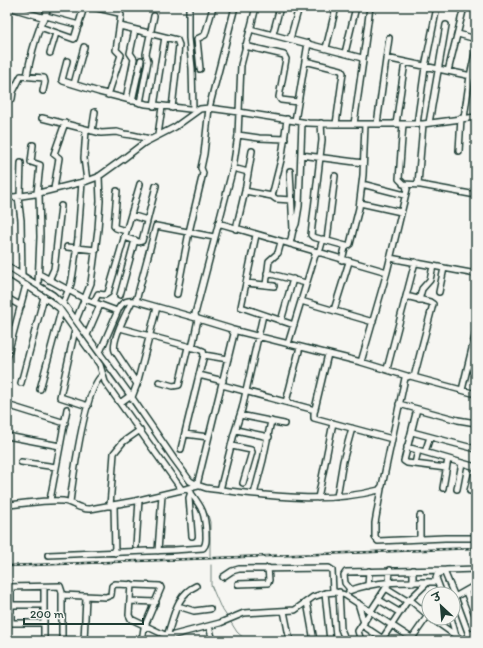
<svg xmlns="http://www.w3.org/2000/svg" width="483" height="648" font-family="Itim,'Playpen Sans Deva',sans-serif">
  <style>
    .lines { fill: none; stroke-linecap: round; stroke-linejoin: round }
    .stream { stroke: #72847d; stroke-width: 1 }
    .minor-casing { stroke: #1f3d34; stroke-width: 8 }
    .minor { stroke: #f6f6f2; stroke-width: 5 }
    .rail-casing { stroke: #1f3d34; stroke-width: 2.5 }
    .rail { stroke: #f6f6f2; stroke-width: 1; stroke-dasharray: 3; stroke-linecap: butt }
  </style>
  <rect width="100%" height="100%" fill="#f6f6f2"/>
  <filter id="ink" filterUnits="userSpaceOnUse"><feTurbulence type="fractalNoise" baseFrequency=".025" numOctaves="2"/><feDisplacementMap in="SourceGraphic" scale="8" xChannelSelector="R" yChannelSelector="G"/><feConvolveMatrix kernelMatrix="1 2 1 2 8 2 1 2 1" color-interpolation-filters="sRGB"/></filter>
  <g filter="url(#ink)">
    <g class="lines">
      <path class="stream" d="M44,292L60,306
        M62,308L126,396
        M128,399L160,443
        M193,490L208,515L210,522V557
        M211,565V585L220,606L228,618
        M230,621L237,632L247,641"/>
      <defs>
        <path id="minor" d="M9,7L45,18
          M93,7L119,13L121,15L116,50L121,55L108,95
          M189,7V38L192,68L193,109
          M256,7L241,65L238,135L233,168L195,314L196,318L198,319L231,329L234,334L197,485L206,488C263,495 322,505 379,490L382,486L405,378L410,376L476,394
          M46,16L79,25
          M120,26L177,40L179,45L172,108
          M40,27L74,39L84,7
          M7,28L8,7
          M250,29L362,58L363,61L354,124
          M273,34L280,7
          M458,34L476,39
          M290,39L299,7
          M245,46L284,55L286,59L279,97L281,100L298,102
          M326,48L336,7
          M50,53L56,33
          M345,53L356,7
          M386,58L476,77
          M363,59L370,7
          M67,61L62,80L63,81L99,92L146,104L198,110
          M305,61L341,70L343,73L336,124
          M200,69L197,39L205,35L213,7
          M448,71L464,7
          M27,76C30,59 34,43 40,27C42,20 46,15 48,7
          M74,84L84,47
          M126,99L134,59L130,53L135,30
          M7,100L12,99L13,92L21,76L44,78L45,82L43,91
          M132,101L141,60
          M140,103L148,61L146,54L154,16
          M154,106L165,37
          M42,118L101,133L117,132L124,134L132,135L150,139
          M464,118L470,76L476,49
          M287,119L282,156L272,196L276,199L291,200
          M295,121L308,43
          M321,123L322,140L311,235L313,237L346,246
          M429,123L446,25
          M377,124L389,38
          M396,124L405,62
          M417,124L425,67L437,7
          M86,130L84,158L87,181
          M92,131L95,112
          M158,135L162,107
          M238,135L259,138L285,139
          M33,145L31,162L40,165L37,193
          M459,151L461,118
          M301,155L363,163
          M233,168L248,172
          M362,184L405,195
          M403,184L421,185L476,195
          M418,184L423,124
          M54,189L59,158L54,154L65,123
          M117,191L114,226L116,228L126,231
          M245,191L272,196
          M20,196L21,163
          M18,197L21,220L22,276
          M7,198L35,194L87,181L98,177L123,159L144,143L175,127L200,109L209,108L239,112L308,123L336,124H423L476,117
          M360,203L401,212
          M131,215L147,220
          M218,223L387,272
          M236,229L245,191L252,151
          M292,233L296,224L299,206L302,122
          M256,235L241,307L294,325
          M124,237L139,242L142,241L156,186
          M327,240L335,176
          M290,244L293,230L290,171
          M67,247L96,250
          M319,253L323,239
          M390,258L476,274
          M342,260L345,248L350,244L359,208L363,175L365,124
          M7,266L53,295L66,307L128,392L174,459L190,481L197,485
          M7,273L41,295L59,308L100,365L105,382L182,490
          M267,273L306,283
          M39,274L85,299L117,311
          M49,280L54,269L55,261L61,206
          M246,283L274,286
          M38,285L40,237L39,193
          M266,285L269,261L278,253L281,242
          M439,292L444,268
          M177,294L189,232L203,173L201,168L204,154L209,108L235,7
          M120,295L135,240
          M406,296L430,302L433,304L414,377
          M7,298L21,306
          M419,300L422,289L430,280L433,266
          M132,301C127,312 111,340 115,351L137,384
          M136,301L156,226L214,237
          M301,301L373,322
          M94,302L98,294L105,295L108,293L140,184
          M63,303L71,284L73,273L78,238L82,182
          M334,310L349,262
          M76,320L91,283L98,229L100,201L99,176
          M281,321L293,279
          M120,328L198,349L203,351L204,355L201,367L181,449
          M75,330L60,397L88,406
          M233,330L361,362L407,376
          M87,335L100,305
          M288,344L316,252
          M192,348L198,319
          M100,352L119,308C123,301 128,300 136,301L196,318
          M328,354L314,413V418L392,439
          M204,355L228,359
          M7,357L26,285
          M361,362L387,272L407,189L406,186L399,179L403,124
          M387,369L415,262
          M199,375L223,381
          M159,382L173,386L179,385L188,347
          M21,383L44,297
          M222,385L315,410
          M40,389L61,311
          M462,390L476,332
          M132,397L137,384L157,307
          M286,402L300,347
          M120,403L131,395
          M399,404L458,420L476,423
          M7,405L65,423
          M417,409L404,461L407,463L446,468
          M240,415L284,424
          M236,430L269,437
          M412,432L476,449
          M185,434L208,437
          M7,436L60,446
          M232,446L251,450L252,452L243,483
          M407,447L476,467
          M425,452L430,437
          M21,462L56,467
          M415,464L418,450
          M443,488L448,459
          M381,489L375,523V537L378,541L445,538H476
          M457,489L462,463
          M220,490L234,434L242,409L263,315
          M470,491L476,468
          M191,492L189,498L192,536
          M254,494L263,460L271,421
          M337,497L343,461L352,428
          M318,498L333,423
          M50,500L67,409
          M70,502C73,479 85,385 103,375
          M7,505C26,504 45,499 63,501C73,502 79,510 90,509L135,501L198,486
          M114,505L115,553
          M110,506L114,453L123,442L140,430
          M420,516V539
          M136,546L139,500
          M158,551L162,495
          M48,555L173,550L203,548C207,544 206,539 206,533C205,510 201,507 188,489
          M444,571L455,597L469,635
          M223,577L232,571L239,569L329,568L332,570L333,592
          M413,583V570
          M131,584L129,615L131,619L167,636H170L220,623L244,613L295,610L313,597L325,593L336,592L345,595L416,641
          M238,584L268,583L269,580L268,568
          M368,586L369,571
          M7,587L60,586L62,592V641
          M11,587V623
          M44,587V641
          M386,588L407,601
          M351,590L345,583L344,575L346,572L446,570
          M349,591C376,580 408,582 437,582
          M339,592L341,629L346,641
          M466,592L476,617
          M325,593L330,641
          M442,594L436,578L437,575L446,570L476,569
          M62,595L106,597L111,595L112,586L115,584L160,586L161,588L144,628L142,641
          M453,598L476,585
          M409,599L429,616
          M379,600L399,612
          M130,601L156,602
          M307,602L314,641
          M358,603L364,623
          M7,605H44
          M178,606L194,611L210,609
          M284,611L290,641
          M431,618L462,640
          M451,618L456,636
          M7,623H44
          M362,625L386,641
          M209,626L213,641
          M167,636C174,617 176,595 196,586
          M84,641L86,597
          M361,641L358,631L389,583L390,570
          M381,641L406,603L428,582
          M410,641L429,614
          M461,641L476,631"/>
      </defs>
      <use href="#minor" class="minor-casing"/>
      <use href="#minor" class="minor"/>
      <defs>
        <path id="rail" d="M7,566L476,548"/>
      </defs>
      <use href="#rail" class="rail-casing"/>
      <use href="#rail" class="rail"/>
    </g>
  </g>
  <rect width="483" height="648" fill="none" stroke="#f6f6f2" stroke-width="24"/>
  <rect x="12" y="12" width="459" height="624" fill="none" stroke="#1f3d34" stroke-width="1.5" filter="url(#ink)"/>
  <g transform="translate(441 606) rotate(334)"><circle r="19" fill="#f6f6f2" stroke="#a0aca6"/>
  <path d="M0-3L7 15L0 10L-7 15Z" fill="#1f3d34"/>
  <text y="-6" font-size="11" font-weight="bold" text-anchor="middle" fill="#1f3d34">उ</text>
  </g>
  <path d="M24 618v6h119v-6" fill="none" stroke="#1f3d34" stroke-width="2"/>
  <text x="30" y="618" font-size="12" fill="#1f3d34" stroke="#f6f6f2" stroke-width="3" paint-order="stroke">200 m</text>
</svg>
